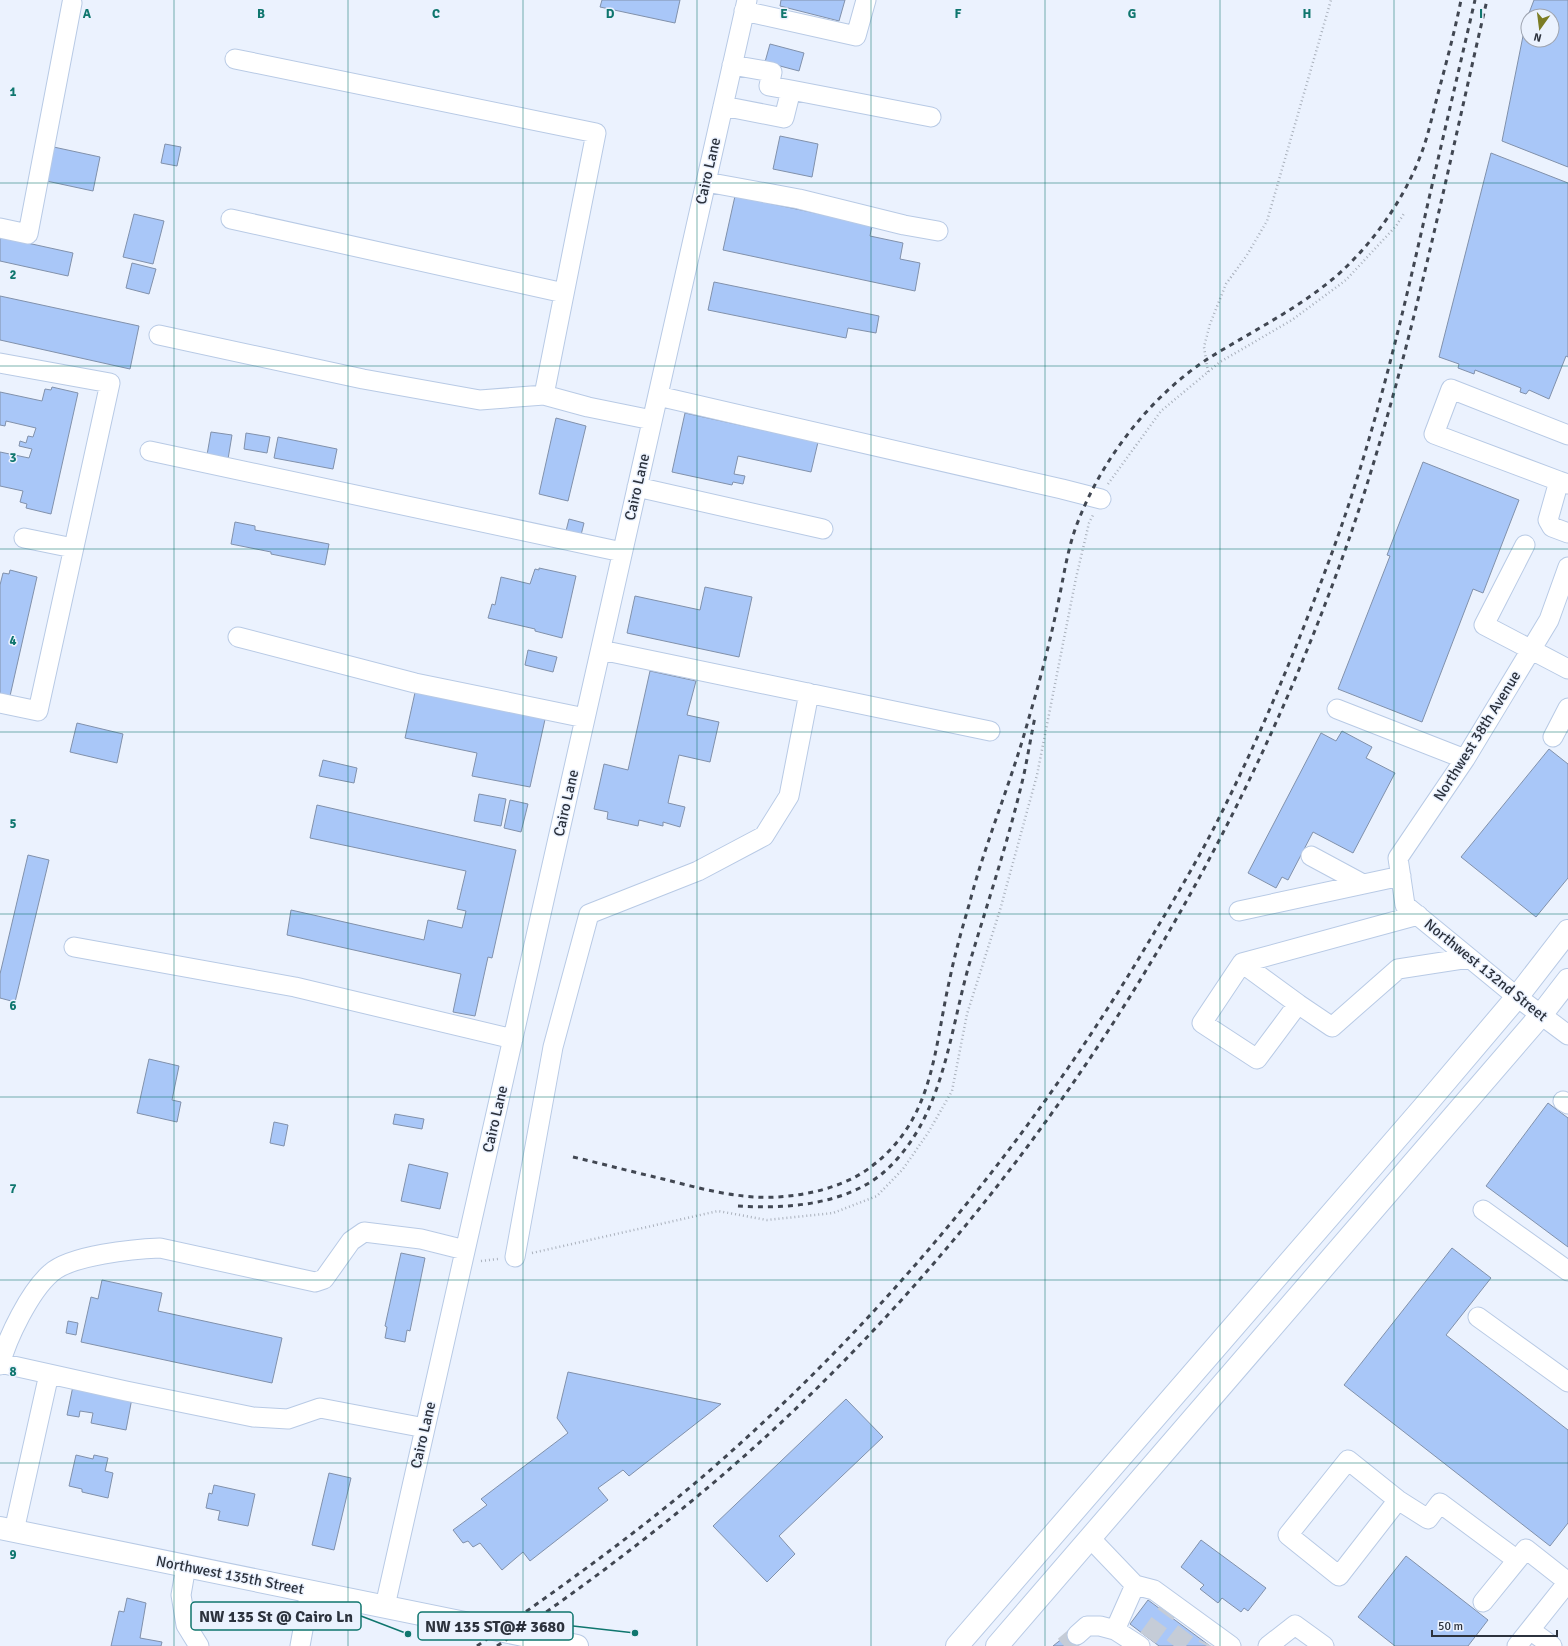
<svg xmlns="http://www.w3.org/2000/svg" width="1568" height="1646" font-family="Signika,sans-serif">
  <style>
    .building { fill: #a9c7f8; stroke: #8191ab; fill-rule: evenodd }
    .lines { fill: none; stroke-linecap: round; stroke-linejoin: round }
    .minor-tunnel { stroke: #c5ccd7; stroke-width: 19; stroke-dasharray: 19 10; stroke-linecap: butt }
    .minor-casing { stroke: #b8cae5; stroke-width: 21 }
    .major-casing { stroke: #b8cae5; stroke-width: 24 }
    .path { stroke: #aab1bc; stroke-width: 2.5; stroke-dasharray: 1 3; stroke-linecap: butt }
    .minor { stroke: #fff; stroke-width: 19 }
    .major { stroke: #fff; stroke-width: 22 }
    .rail { stroke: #414752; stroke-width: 3; stroke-dasharray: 5 5; stroke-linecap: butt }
    .grid { fill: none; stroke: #0f766e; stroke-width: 1; stroke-opacity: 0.55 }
    .labels { text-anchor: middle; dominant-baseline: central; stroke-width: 3; stroke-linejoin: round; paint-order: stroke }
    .street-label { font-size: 15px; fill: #2c323d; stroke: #ebf2fe }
    .grid-label { font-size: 13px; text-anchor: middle; font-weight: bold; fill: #0f766e; stroke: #ebf2fe; stroke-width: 3; stroke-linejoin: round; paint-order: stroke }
    .leader { fill: none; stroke: #0f766e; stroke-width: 1.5 }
    .callout-dot { fill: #0f766e; stroke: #ebf2fe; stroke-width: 1.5 }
    .callout { fill: #ebf2fe; stroke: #0f766e; stroke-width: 1.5 }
    .callout-label { font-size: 16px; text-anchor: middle; font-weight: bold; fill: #2c323d }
  </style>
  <rect width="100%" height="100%" fill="#ebf2fe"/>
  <path class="building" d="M602,0H680L675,23L600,7Z
    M781,0H845L839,21L780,6Z
    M1534,0H1568V167L1502,141L1526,21ZM1528,16H1552V40H1528Z
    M770,44L804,53L799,71L765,62Z
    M780,136L818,144L812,177L773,169Z
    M165,144L181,147L177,166L161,163Z
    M49,146L100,157L93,191L42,180Z
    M1491,153L1568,183V357L1566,356L1549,399L1529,390L1526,394L1520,392L1521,388L1475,370L1474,374L1458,368L1459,364L1439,357Z
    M735,196L872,225L870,236L903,243L900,259L920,263L915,291L723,250Z
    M134,214L164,221L153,264L123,257Z
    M0,237L73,253L68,276L0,261Z
    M132,263L156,269L149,294L126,288Z
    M714,282L879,316L876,333L848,328L846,338L708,310Z
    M0,296L139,326L130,369L0,340Z
    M52,387L78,393L51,514L26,508L27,504L20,502L23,491L0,486V452L29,458L32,449L19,446L20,441L26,443L28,436L33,437L36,428L6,421L5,426L0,425V392L42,401L45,389L51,390Z
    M685,413L818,442L811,472L738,456L734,474L745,476L743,484L733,482L732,485L672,472Z
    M556,418L586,426L568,501L539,494Z
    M211,432L232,435L228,459L207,455Z
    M246,433L270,437L267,453L244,449Z
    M278,437L337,449L333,469L274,458Z
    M1423,462L1519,500L1483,593L1473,589L1422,722L1338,689L1390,556L1387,555Z
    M569,519L584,523L580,539L565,535Z
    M235,522L255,526V530L329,544L325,565L271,554V552L231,544Z
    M539,568L576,576L562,638L535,631V629L488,618L492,604L495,605L501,577L530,584L535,569L539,570Z
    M10,570L37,577L10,696L0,694V585L3,573L9,574Z
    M705,587L752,597L739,657L627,633L635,596L700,610Z
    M528,650L557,657L553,672L525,665Z
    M650,671L696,681L687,715L719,722L710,762L679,755L668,803L685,807L680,827L663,822V826L639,820L638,826L607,819L608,812L594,809L604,764L628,770Z
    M416,688L546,715L530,787L472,776L477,753L405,738Z
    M77,723L123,734L117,763L70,752Z
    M1342,731L1372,747L1366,758L1395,773L1353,853L1313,832L1288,880L1282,877L1276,888L1248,873L1321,733L1336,741Z
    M1549,749L1568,764V878L1536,917L1461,857Z
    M323,760L357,768L354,783L319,776Z
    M479,794L506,799L501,826L474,821Z
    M510,800L528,804L521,832L504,828Z
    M317,805L516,850L492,958L488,957L475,1016L453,1012L461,974L287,935L291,910L424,940L428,920L462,928L466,911L457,909L466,871L310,838Z
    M28,855L49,860L15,1002L0,998V974Z
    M149,1059L179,1066L172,1100L181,1102L177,1122L137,1113Z
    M1548,1103L1568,1118V1247L1486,1186Z
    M395,1114L424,1119L422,1129L393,1124Z
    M274,1122L288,1125L284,1146L270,1143Z
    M409,1164L448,1173L440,1209L401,1201Z
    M1452,1248L1491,1278L1446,1335L1568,1430V1523L1550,1546L1344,1385Z
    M401,1253L425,1258L410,1331L407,1330L405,1342L385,1338L387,1327L385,1326Z
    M102,1280L162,1293L158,1311L282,1338L272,1383L81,1342L91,1297L98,1299Z
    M68,1321L78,1323L76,1335L66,1333Z
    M568,1372L721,1404L629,1476L623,1470L598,1488L608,1500L530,1561L523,1552L502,1570L480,1543L473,1547L468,1541L463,1543L453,1530L487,1505L481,1499L568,1433L557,1418Z
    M73,1386L132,1398L126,1430L91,1423L93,1413L80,1411L79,1417L67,1415Z
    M846,1399L883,1437L779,1536L795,1554L767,1582L713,1526Z
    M76,1455L93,1459L94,1455L108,1458L105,1471L113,1473L108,1498L82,1492V1489L69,1486Z
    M329,1473L351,1478L334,1550L312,1545Z
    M214,1485L255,1494L248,1526L218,1520L220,1511L206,1508L209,1493L212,1494Z
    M1201,1540L1266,1588L1248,1611L1244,1608L1241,1612L1222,1598L1218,1603L1200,1589L1204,1585L1181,1567Z
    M1406,1556L1488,1620L1468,1646H1395L1358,1617Z
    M127,1598L146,1603L140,1638L162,1642L161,1646H111L119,1611L124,1612Z
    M1148,1600L1210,1646H1159L1130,1624Z
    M1073,1630L1082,1640L1075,1646H1053Z"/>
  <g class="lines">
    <path class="minor-tunnel" d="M1148,1638L1167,1612
      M1064,1646L1077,1635
      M1174,1646L1188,1628
      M1207,1646L1208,1644"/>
    <defs>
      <path id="minor" d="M744,11L856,36L866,0
        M235,59L596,133L544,395L588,407L652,420
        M732,65L772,72L769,86L791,90
        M723,106L784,118L791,90L931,117
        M706,182L799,199L904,225L938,231
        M231,219L564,293
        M0,228L28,234L72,3
        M159,335L363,379L480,400L544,395
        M0,363L110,383L38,711L0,703
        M658,396L1062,489L1101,499
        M150,451L622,552
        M1559,481L1434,434L1451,389L1568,435
        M1568,484L1559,481L1548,520L1552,527L1568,533
        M637,487L823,529
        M24,538L73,548
        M1525,545L1484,625L1568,669
        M1568,567L1549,620L1465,759L1398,858L1405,905L1517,997L1568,1035
        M238,637L415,683L585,718
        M601,650L990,731
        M1337,709L1465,759
        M1553,737L1568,708
        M1311,856L1363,884
        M1239,911L1401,876
        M74,947L295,987L513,1039
        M1242,963L1298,1004L1257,1059L1202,1023L1242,963L1418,915
        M1298,1004L1332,1027L1398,969L1469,958
        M1563,1101L1568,1104
        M1483,1210L1568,1271
        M515,1257L553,1047L589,914L698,871L764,836L789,796L809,693
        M1478,1317L1568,1382
        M0,1363L126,1391L253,1417L288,1419L320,1408L425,1428
        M0,1365C7,1338 30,1291 51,1273C71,1255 134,1249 160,1248L315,1282L324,1279L351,1241L364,1232L421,1239L465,1250
        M1398,1500L1339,1576L1288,1535L1348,1460L1398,1500L1428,1519L1440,1503L1517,1560
        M14,1531L49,1374
        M1090,1538L1135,1585L1154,1590L1231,1646
        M186,1566L181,1595L186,1625L199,1646
        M1135,1585L1115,1630L1140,1646
        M1483,1602L1526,1549L1568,1582L1517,1646
        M385,1606L747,0
        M1530,1630L1552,1646
        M1077,1635L1087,1626H1100L1115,1630
        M300,1646L310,1591
        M1268,1646L1295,1625L1324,1646"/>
      <path id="major" d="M0,1528L577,1646
        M957,1646L1423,1108L1517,997L1568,931
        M997,1646L1541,1015L1568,980"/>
    </defs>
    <use href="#minor" class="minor-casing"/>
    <use href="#major" class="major-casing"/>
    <path class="path" d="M1208,372L1204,347L1210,324L1226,284L1247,255L1267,221L1331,0
      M1108,484L1161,411L1220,362L1292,320L1346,280L1396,226L1405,212
      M532,1253L718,1211L767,1220L833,1213L877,1196L903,1169L928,1133L952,1091L967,1014L1000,910L1037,775L1076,578L1089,523L1093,515
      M481,1261L498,1259"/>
    <use href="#minor" class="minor"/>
    <use href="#major" class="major"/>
    <path class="rail" d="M573,1157C603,1164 633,1172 663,1179C687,1185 712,1192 736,1195C779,1202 838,1193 872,1166C935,1118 934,1047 950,978C955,953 962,929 969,905C985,843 1011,783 1028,721C1039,684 1049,646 1057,608C1064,577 1067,548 1079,519C1104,456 1152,395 1209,358C1254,330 1302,307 1342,271C1378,237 1408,193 1424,146C1430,128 1434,108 1439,90C1447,60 1455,30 1461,0
      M738,1206C786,1209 846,1205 884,1172C943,1120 949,1035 969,965C988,901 1009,839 1024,774C1028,755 1031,736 1035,717
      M477,1646C553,1593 629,1539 700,1479C880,1324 1031,1141 1151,938C1175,898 1199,858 1220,816C1263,730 1300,640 1333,550C1375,434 1403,314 1430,194C1445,129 1460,65 1475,0
      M497,1646C593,1581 686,1510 771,1432C1034,1189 1231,877 1349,539C1409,365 1445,180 1487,0"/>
  </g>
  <path class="grid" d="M174,0V1646M348,0V1646M523,0V1646M697,0V1646M871,0V1646M1045,0V1646M1220,0V1646M1394,0V1646M0,183H1568M0,366H1568M0,549H1568M0,732H1568M0,914H1568M0,1097H1568M0,1280H1568M0,1463H1568"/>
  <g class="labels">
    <g class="street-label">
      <text transform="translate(708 171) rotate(-77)">Cairo Lane</text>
      <text transform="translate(637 487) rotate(-77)">Cairo Lane</text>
      <text transform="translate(1477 736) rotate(-58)">Northwest 38th Avenue</text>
      <text transform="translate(566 803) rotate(-77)">Cairo Lane</text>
      <text transform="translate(1486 970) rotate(39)">Northwest 132nd Street</text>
      <text transform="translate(495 1119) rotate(-77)">Cairo Lane</text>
      <text transform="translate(423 1435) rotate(-77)">Cairo Lane</text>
      <text transform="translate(230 1575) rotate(11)">Northwest 135th Street</text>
    </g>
  </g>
  <g class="grid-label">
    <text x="87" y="18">A</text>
    <text x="261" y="18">B</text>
    <text x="436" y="18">C</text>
    <text x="610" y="18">D</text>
    <text x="784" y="18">E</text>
    <text x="958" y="18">F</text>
    <text x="1132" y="18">G</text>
    <text x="1307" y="18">H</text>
    <text x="1481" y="18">I</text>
    <text x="13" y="96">1</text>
    <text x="13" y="279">2</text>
    <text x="13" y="462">3</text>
    <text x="13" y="645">4</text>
    <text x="13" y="828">5</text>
    <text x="13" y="1010">6</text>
    <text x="13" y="1193">7</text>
    <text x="13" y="1376">8</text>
    <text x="13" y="1559">9</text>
  </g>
  <path class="leader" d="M408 1634L361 1616M635 1633L573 1626"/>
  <g class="callout-dot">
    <circle cx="408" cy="1634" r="4"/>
    <circle cx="635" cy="1633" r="4"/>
  </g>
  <g class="callout">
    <rect x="191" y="1602" width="170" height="28" rx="4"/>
    <rect x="418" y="1612" width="155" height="28" rx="4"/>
  </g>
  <g class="callout-label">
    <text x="276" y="1622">NW 135 St @ Cairo Ln</text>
    <text x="495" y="1632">NW 135 ST@# 3680</text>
  </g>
  <g transform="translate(1540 28) rotate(194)"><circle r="19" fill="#ebf2fe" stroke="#9fa5b1"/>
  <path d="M0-3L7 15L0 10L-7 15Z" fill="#7c7d25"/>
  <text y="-6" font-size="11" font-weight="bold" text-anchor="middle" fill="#2c323d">N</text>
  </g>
  <path d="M1432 1630v6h125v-6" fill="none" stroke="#2c323d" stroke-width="2"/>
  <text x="1438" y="1630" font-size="12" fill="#2c323d" stroke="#ebf2fe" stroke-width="3" paint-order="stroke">50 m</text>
</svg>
